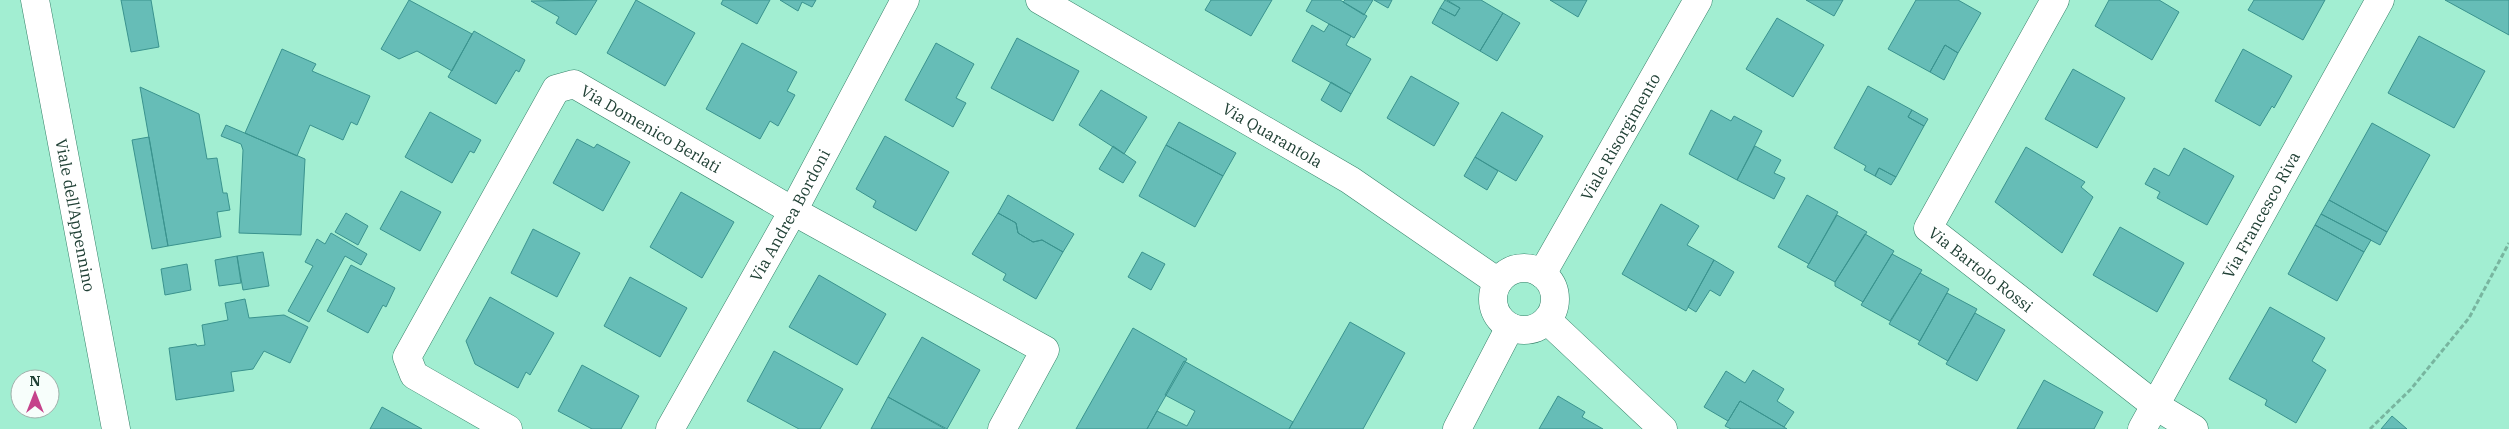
<svg xmlns="http://www.w3.org/2000/svg" width="2509" height="429" font-family="'IBM Plex Serif',serif">
  <style>
    .building { fill: #66bdb7; stroke: #3a938e }
    .lines { fill: none; stroke-linecap: round; stroke-linejoin: round }
    .street-casing { stroke: #36826a; stroke-width: 29 }
    .secondary-casing { stroke: #36826a; stroke-width: 29 }
    .path { stroke: #78b59f; stroke-width: 3; stroke-dasharray: 5 2.5; stroke-linecap: butt }
    .street { stroke: #fff; stroke-width: 28 }
    .secondary { stroke: #fff; stroke-width: 28 }
    .labels { text-anchor: middle; dominant-baseline: central; stroke-width: 4; stroke-linejoin: round; paint-order: stroke }
    .street-label { font-size: 16px; fill: #204035; stroke: #f7fefb }
  </style>
  <rect width="100%" height="100%" fill="#a2eed2"/>
  <path class="building" d="M121,0H151L159,47L131,52Z
    M409,0L472,34L452,71L417,51L399,59L381,49Z
    M597,0L576,35L556,23L559,17L531,1Z
    M636,0L695,33L665,86L607,53Z
    M723,0H770L757,24L721,4Z
    M780,0H816L812,7L802,2L798,11Z
    M1211,0H1272L1251,36L1205,10Z
    M1312,0H1340L1367,16L1354,38L1306,11Z
    M1345,0H1373L1364,15L1343,2Z
    M1374,0H1392L1388,8Z
    M1445,0L1460,8L1455,16L1440,8Z
    M1447,0H1481L1503,13L1480,51L1432,23L1440,8L1455,16L1460,8Z
    M1550,0H1587L1578,17Z
    M1806,0H1843L1834,16Z
    M1916,0H1958L1981,13L1958,53L1945,45L1930,72L1888,49Z
    M2109,0H2159L2179,12L2152,60L2095,26Z
    M2254,0H2325L2303,40L2248,10Z
    M2445,0H2509V35L2498,29Z
    M1503,13L1520,23L1497,61L1480,51Z
    M1777,18L1824,45L1793,97L1746,69Z
    M1329,24L1351,36L1346,45L1371,59L1351,94L1292,61L1312,25L1324,32Z
    M474,31L525,60L519,72L516,70L496,104L448,77Z
    M2419,36L2485,71L2454,128L2388,93Z
    M1017,38L1079,71L1053,121L991,88Z
    M742,43L797,72L787,91L795,95L778,126L770,121L760,139L706,109Z
    M936,43L974,64L956,98L966,103L953,127L905,100Z
    M1945,45L1958,53L1944,80L1930,72Z
    M282,49L316,64L312,71L370,96L357,125L351,122L343,140L310,125L297,156L245,133Z
    M2243,49L2292,76L2274,108L2272,106L2260,126L2215,101Z
    M2073,69L2125,98L2097,148L2045,119Z
    M1411,76L1459,103L1434,146L1387,118Z
    M1331,82L1351,94L1341,112L1321,100Z
    M1868,86L1912,110L1908,117L1924,126L1896,177L1879,168L1875,176L1864,170L1866,166L1834,148Z
    M140,87L199,114L207,159L217,158L223,193H227L230,210L217,212L221,237L168,246Z
    M1101,90L1147,117L1124,154L1079,125Z
    M1711,110L1731,121L1734,116L1762,131L1737,180L1689,154Z
    M1912,110L1928,119L1924,126L1908,117Z
    M430,112L481,140L474,153L470,151L452,183L405,157Z
    M1502,112L1543,136L1516,181L1475,157Z
    M1179,122L1236,153L1223,176L1166,145Z
    M2372,123L2430,155L2387,232L2329,200Z
    M226,125L305,159L301,235L239,233L243,150L241,144L221,136Z
    M885,136L949,172L916,231L873,207L876,201L856,189Z
    M149,137L168,246L152,249L132,140Z
    M577,139L594,148L597,144L630,162L603,211L553,183Z
    M1166,145L1223,176L1195,227L1139,196Z
    M1113,146L1136,162L1123,183L1099,169Z
    M1755,146L1781,160L1774,173L1785,178L1774,199L1737,180Z
    M2026,147L2085,182L2081,187L2093,197L2062,253L1995,202Z
    M2184,148L2234,176L2207,225L2157,198L2160,192L2145,184L2154,168L2169,176Z
    M1475,157L1498,171L1487,190L1464,176Z
    M1879,168L1896,177L1891,185L1875,176Z
    M401,191L441,212L420,251L380,229Z
    M681,192L734,222L702,278L650,247Z
    M1008,195L1074,234L1063,252L1042,240L1033,242L1018,233L1016,223L998,213Z
    M1807,195L1838,212L1809,264L1778,247Z
    M2329,200L2387,232L2380,245L2321,214Z
    M1661,204L1699,226L1687,245L1714,260L1686,311L1622,274Z
    M346,213L368,226L358,245L335,232Z
    M998,213L1016,223L1018,233L1033,242L1042,240L1063,252L1036,299L1003,280L1006,274L972,254Z
    M2321,214L2371,240L2364,252L2315,225Z
    M1837,215L1867,232L1835,282L1807,267Z
    M2315,225L2364,252L2337,301L2288,274Z
    M2120,227L2184,263L2157,312L2093,275Z
    M533,229L580,253L557,297L511,273Z
    M331,233L367,254L361,265L345,256L309,322L288,311L313,266L305,262L317,239L325,244Z
    M1865,234L1894,251L1863,302L1835,286V282Z
    M263,252L269,286L243,290L237,256Z
    M1142,252L1165,264L1151,290L1128,277Z
    M1892,254L1922,270L1890,321L1861,305Z
    M237,256L241,283L219,286L215,260Z
    M1714,260L1734,272L1720,296L1710,290L1696,312L1688,307Z
    M187,264L191,290L165,295L161,269Z
    M351,265L395,288L386,307L383,305L368,333L327,311Z
    M1920,273L1949,289L1920,341L1889,324Z
    M819,275L886,314L857,365L789,327Z
    M630,277L687,308L660,357L604,326Z
    M1947,293L1977,309L1948,361L1918,344Z
    M490,297L554,333L530,375L526,372L518,388L475,364L466,341Z
    M245,299L249,318L284,315L308,327L290,363L264,351L253,369L231,372L234,391L176,400L169,348L196,344L197,346L205,345L202,325L228,320L225,303Z
    M2270,307L2325,338L2312,361L2326,370L2296,423L2265,405L2267,400L2229,379Z
    M1975,313L2005,330L1977,381L1946,364Z
    M1350,322L1405,353L1363,429H1289Z
    M1133,328L1187,359L1157,411L1147,429H1076Z
    M922,337L980,370L947,429L888,397Z
    M774,351L843,389L820,429H799L747,401Z
    M1184,361L1293,422L1289,429H1147L1157,411L1187,426L1195,411L1165,395Z
    M582,365L639,396L621,429H592L558,411Z
    M1753,370L1784,389L1777,401L1794,412L1784,427L1740,401L1728,421L1704,407L1726,371L1745,383Z
    M2044,380L2103,412L2094,429H2017Z
    M1558,396L1585,412L1582,417L1603,429H1539Z
    M888,397L945,429H871Z
    M1740,401L1784,427L1787,429H1731L1725,426Z
    M382,407L422,429H370Z
    M2392,416L2407,429H2381Z"/>
  <g class="lines">
    <defs>
      <g id="street">
        <path id="s1" d="M2055,0L1928,228L2156,406L2194,429"/>
        <path d="M1547,320L1663,429"/>
        <path id="s2" d="M508,429L414,375L407,357L556,89L574,84L793,211L1045,350L1002,429"/>
        <path id="s3" d="M670,429L793,211L905,0"/>
        <path id="s4" d="M2142,429L2380,0"/>
      </g>
      <g id="secondary">
        <path id="s5" d="M35,0L116,429"/>
        <path id="s6" d="M1040,0L1350,180L1498,282"/>
        <circle cx="1524" cy="299" r="31"/>
        <path id="s7" d="M1542,274L1698,0"/>
        <path d="M1457,429L1510,327"/>
      </g>
    </defs>
    <use href="#street" class="street-casing"/>
    <use href="#secondary" class="secondary-casing"/>
    <path class="path" d="M2370,429L2411,389L2469,318L2509,243"/>
    <use href="#street" class="street"/>
    <use href="#secondary" class="secondary"/>
  </g>
  <g class="labels">
    <g class="street-label">
      <text stroke="none"><textPath href="#s2" startOffset="542">Via Domenico Berlati</textPath></text>
      <text stroke="none"><textPath href="#s6" startOffset="269">Via Quarantola</textPath></text>
      <text stroke="none"><textPath href="#s7" startOffset="158">Viale Risorgimento</textPath></text>
      <text stroke="none"><textPath href="#s5" startOffset="219">Viale dell'Appennino</textPath></text>
      <text stroke="none"><textPath href="#s4" startOffset="245">Via Francesco Riva</textPath></text>
      <text stroke="none"><textPath href="#s3" startOffset="245">Via Andrea Bordoni</textPath></text>
      <text stroke="none"><textPath href="#s1" startOffset="328">Via Bartolo Rossi</textPath></text>
    </g>
  </g>
  <g transform="translate(35 394)"><circle r="24" fill="#f7fefb" stroke="#a1b2ac"/>
  <path d="M0-4L9 19L0 12L-9 19Z" fill="#c5438b"/>
  <text y="-8" font-size="14" font-weight="bold" text-anchor="middle" fill="#204035">N</text>
  </g>
</svg>
